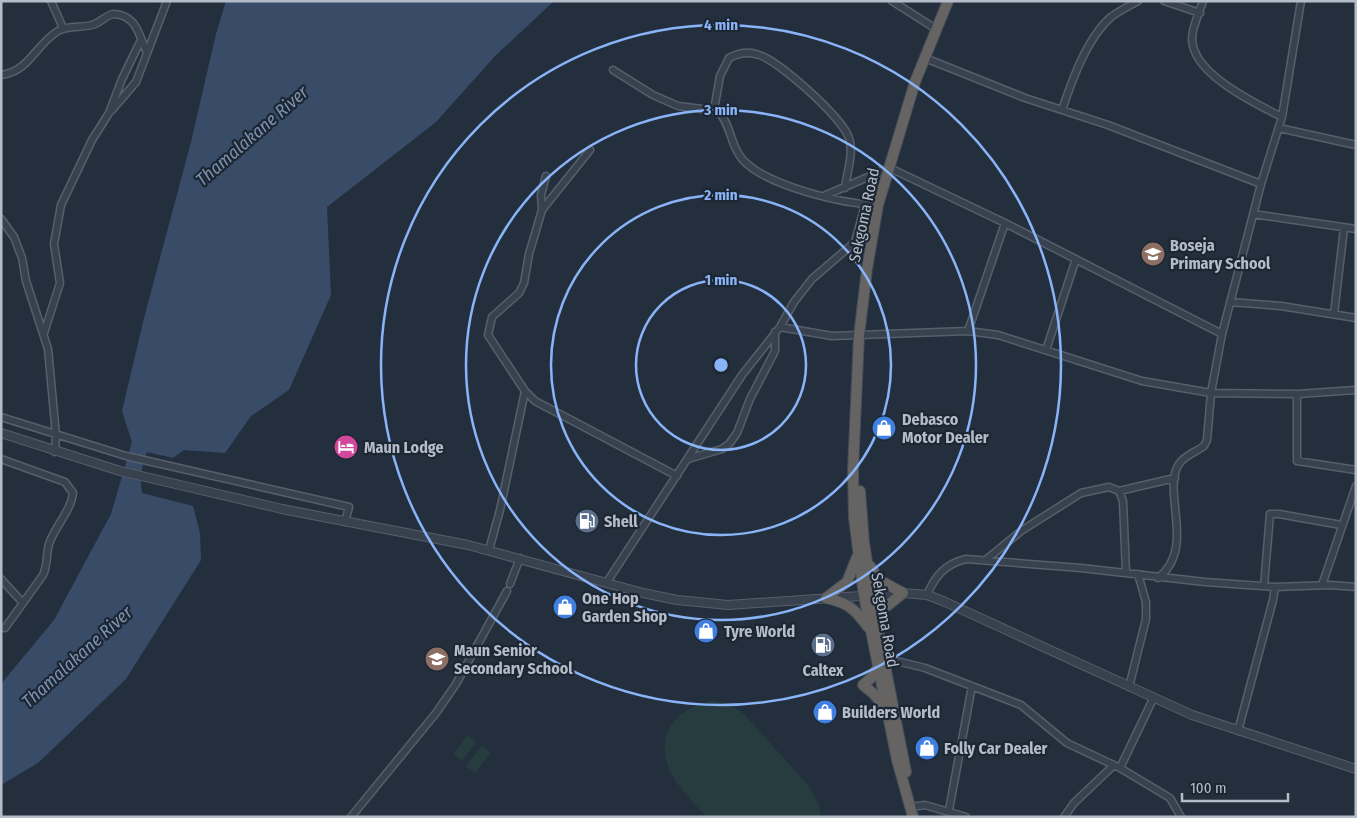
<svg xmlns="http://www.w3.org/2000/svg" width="1357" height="818" font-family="'Fira Sans Condensed',sans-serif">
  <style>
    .green { fill: #263c3f }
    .water { fill: #394c67 }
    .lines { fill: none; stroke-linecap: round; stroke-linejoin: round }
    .minor-casing { stroke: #565f6c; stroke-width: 9 }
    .tertiary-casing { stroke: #565f6c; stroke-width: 10 }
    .trunk-casing { stroke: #434c59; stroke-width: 12 }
    .minor { stroke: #38414e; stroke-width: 6 }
    .tertiary { stroke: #38414e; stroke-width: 8 }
    .trunk { stroke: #656462; stroke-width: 10 }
    .ring { fill: none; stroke: #8ab4f8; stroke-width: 2.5 }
    .labels { text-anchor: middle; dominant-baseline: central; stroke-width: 4.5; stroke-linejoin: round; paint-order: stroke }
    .street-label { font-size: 16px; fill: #b4bcc9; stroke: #1d2633 }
    .poi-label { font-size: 16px; font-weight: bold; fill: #b4bcc9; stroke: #1d2633; text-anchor: start }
    .water-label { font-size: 18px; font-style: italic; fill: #7c92b1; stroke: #1d2633 }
    .centre { fill: #8ab4f8; stroke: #1d2633; stroke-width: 2.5 }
    .ring-label { font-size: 15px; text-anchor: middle; font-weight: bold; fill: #8ab4f8; stroke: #1d2633; stroke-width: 4.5; stroke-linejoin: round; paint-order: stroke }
  </style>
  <rect width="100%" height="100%" fill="#242f3e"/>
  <path class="green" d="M712,701L727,703L744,714L809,786L819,805L821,817H706C695,803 677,787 670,771C654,734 676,708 712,701Z
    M468,735L476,742L462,761L453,754Z
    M482,746L491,753L475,773L466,766Z"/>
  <path class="water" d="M226,1H554L495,56L436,122L327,207L331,295L289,390L251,416L225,453L184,450L173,458L147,452L140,475L142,493L193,506L200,533L201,560L126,679L38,763L1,785V684L54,620L111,514L132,442L122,411L144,318L191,142L216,34Z"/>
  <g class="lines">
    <defs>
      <path id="minor" d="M51,1L63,28
        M892,1L936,29
        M1164,1L1200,13
        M1203,1C1199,14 1189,33 1193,46C1200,77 1256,104 1282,117
        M925,58L1025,98L1108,125L1261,184
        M613,70L653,95L678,106L718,111C731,124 730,145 742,159C766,186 843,204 878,205
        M1,75C30,71 35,45 58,31C68,25 81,28 92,25C100,23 105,16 113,14C137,15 138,34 147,52
        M112,110L136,82L167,1
        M714,110L720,76L729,58C738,53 748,51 759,55C779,61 842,117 849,138C854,153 847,172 845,188
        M1062,110C1072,80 1087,38 1111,17C1119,11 1129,6 1138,1
        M1279,128L1356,145
        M590,150L542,210L529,254L524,283L519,293L492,317L488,335L525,391L535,401L677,476
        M826,195L889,168L894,170L1005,223L1222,334
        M542,210L541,195L546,176
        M1253,214L1356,229
        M1,219L14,237L22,258L26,281L48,349L56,435L55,452
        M1230,302L1281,306L1356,318
        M1334,314L1344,228
        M780,327L832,336L968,331L998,335L1142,381L1211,393L1297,394L1356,390
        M968,331L1005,223
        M44,333L60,283L54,244L61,205L92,140L109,113L122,79L141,40
        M1046,350L1076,259
        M1297,394V461L1356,470
        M1,417L126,456L349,507L345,522
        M1,459L65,482L73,493C71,511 55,526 49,544C46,554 48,565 43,575L5,628
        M688,459L722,449L729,444L737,433L750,399L775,351V332
        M1119,491L1175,478
        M489,550L500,510L525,391
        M987,559L1021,531L1081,493L1109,487L1119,491L1123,501L1126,573
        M1158,578C1197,548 1161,491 1179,464C1185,455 1196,452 1204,446L1207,440L1211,393L1222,334L1261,184L1282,117L1301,1
        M1,579L22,602
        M607,582L742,375L780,327L794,302L812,279L855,242L865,205
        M510,584L520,558
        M1322,585L1356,486
        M1264,586L1270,514H1279L1341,525
        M927,595C935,576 945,564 966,559L1081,568L1205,582L1275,587L1330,585L1356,587
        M884,658L925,668L1021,705L1067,743L1120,768L1170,798L1181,817
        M1129,687L1146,619V602L1138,574
        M1238,731L1273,600L1275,587
        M1120,768L1153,699
        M911,807L925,805L966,817
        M949,810L972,686
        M351,817L436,713L456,684L507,591
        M1064,817L1074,803L1114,765"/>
      <path id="tertiary" d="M1,433L120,471L282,509L468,545L643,593L677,600L728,605L903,593L927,595L943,601L1192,715L1356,769"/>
      <path id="trunk" d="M860,491L864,543L878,630L906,772
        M870,566L879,580L903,593
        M826,598C848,603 854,608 868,627
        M826,598L847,582L857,557
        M879,624L883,609L903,593
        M878,667L872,677L863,685L874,694L885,708
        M913,817L897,760L864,596L854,518L853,470L859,336L867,269L878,205L915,82L948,1"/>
    </defs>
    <use href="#minor" class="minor-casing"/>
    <use href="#tertiary" class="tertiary-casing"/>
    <use href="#trunk" class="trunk-casing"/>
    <use href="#minor" class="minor"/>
    <use href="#tertiary" class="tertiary"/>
    <use href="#trunk" class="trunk"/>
  </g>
  <g class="ring">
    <circle cx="721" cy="365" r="85"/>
    <circle cx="721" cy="365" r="170"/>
    <circle cx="721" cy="365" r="255"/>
    <circle cx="721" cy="365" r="340"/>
  </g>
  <defs>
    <symbol id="school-disc" viewBox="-11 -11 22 22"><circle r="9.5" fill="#8d6e63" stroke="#1d2633"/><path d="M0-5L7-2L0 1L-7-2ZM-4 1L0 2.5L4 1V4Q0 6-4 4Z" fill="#fff"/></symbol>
    <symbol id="shop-disc" viewBox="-11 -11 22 22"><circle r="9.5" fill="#3f7fe0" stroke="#1d2633"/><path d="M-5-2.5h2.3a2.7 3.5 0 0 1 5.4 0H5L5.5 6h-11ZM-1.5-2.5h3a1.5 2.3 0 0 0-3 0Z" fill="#fff"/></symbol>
    <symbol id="hotel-disc" viewBox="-11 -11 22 22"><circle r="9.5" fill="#d1479c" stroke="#1d2633"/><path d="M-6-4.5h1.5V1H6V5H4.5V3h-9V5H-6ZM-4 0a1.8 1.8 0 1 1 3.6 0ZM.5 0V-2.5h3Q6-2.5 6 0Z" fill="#fff"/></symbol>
    <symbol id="fuel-disc" viewBox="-11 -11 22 22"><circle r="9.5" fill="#5c6f8a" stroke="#1d2633"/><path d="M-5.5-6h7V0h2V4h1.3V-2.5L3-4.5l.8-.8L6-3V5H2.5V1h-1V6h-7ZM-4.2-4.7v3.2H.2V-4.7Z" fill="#fff"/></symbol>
  </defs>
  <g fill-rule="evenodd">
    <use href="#school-disc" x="1139" y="240" width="28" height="28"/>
    <use href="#shop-disc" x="870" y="414" width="28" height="28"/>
    <use href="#hotel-disc" x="332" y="433" width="28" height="28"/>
    <use href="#fuel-disc" x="573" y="507" width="28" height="28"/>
    <use href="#shop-disc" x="551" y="593" width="28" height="28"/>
    <use href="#shop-disc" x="692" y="617" width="28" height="28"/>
    <use href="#fuel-disc" x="809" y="631" width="28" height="28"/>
    <use href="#school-disc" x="423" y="645" width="28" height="28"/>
    <use href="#shop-disc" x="811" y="698" width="28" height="28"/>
    <use href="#shop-disc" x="913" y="734" width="28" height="28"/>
  </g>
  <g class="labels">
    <g class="street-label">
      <text transform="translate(864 215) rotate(-78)">Sekgoma Road</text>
      <text transform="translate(885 620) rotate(80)">Sekgoma Road</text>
    </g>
    <g class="poi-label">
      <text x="1170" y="245">Boseja<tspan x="1170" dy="18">Primary School</tspan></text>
      <text x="902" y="419">Debasco<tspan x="902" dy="18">Motor Dealer</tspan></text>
      <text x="364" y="447">Maun Lodge</text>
      <text x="604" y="521">Shell</text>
      <text x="582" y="598">One Hop<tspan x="582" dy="18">Garden Shop</tspan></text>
      <text x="724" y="631">Tyre World</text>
      <text x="454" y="650">Maun Senior<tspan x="454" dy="18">Secondary School</tspan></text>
      <text x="823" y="670" text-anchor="middle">Caltex</text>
      <text x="842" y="712">Builders World</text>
      <text x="944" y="748">Folly Car Dealer</text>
    </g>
    <g class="water-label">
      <text transform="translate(252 136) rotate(-41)">Thamalakane River</text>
      <text transform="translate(77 657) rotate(-42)">Thamalakane River</text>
    </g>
  </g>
  <circle cx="721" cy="365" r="8" class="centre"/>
  <g class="ring-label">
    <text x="721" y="30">4 min</text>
    <text x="721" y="115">3 min</text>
    <text x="721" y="200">2 min</text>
    <text x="721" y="285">1 min</text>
  </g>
  <rect width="1357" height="818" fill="none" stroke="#b4bcc9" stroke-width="5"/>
  <path d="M1182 793v8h106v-8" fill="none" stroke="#b4bcc9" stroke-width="2.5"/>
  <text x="1190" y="793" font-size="15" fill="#b4bcc9" stroke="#1d2633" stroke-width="4" paint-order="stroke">100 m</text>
</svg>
